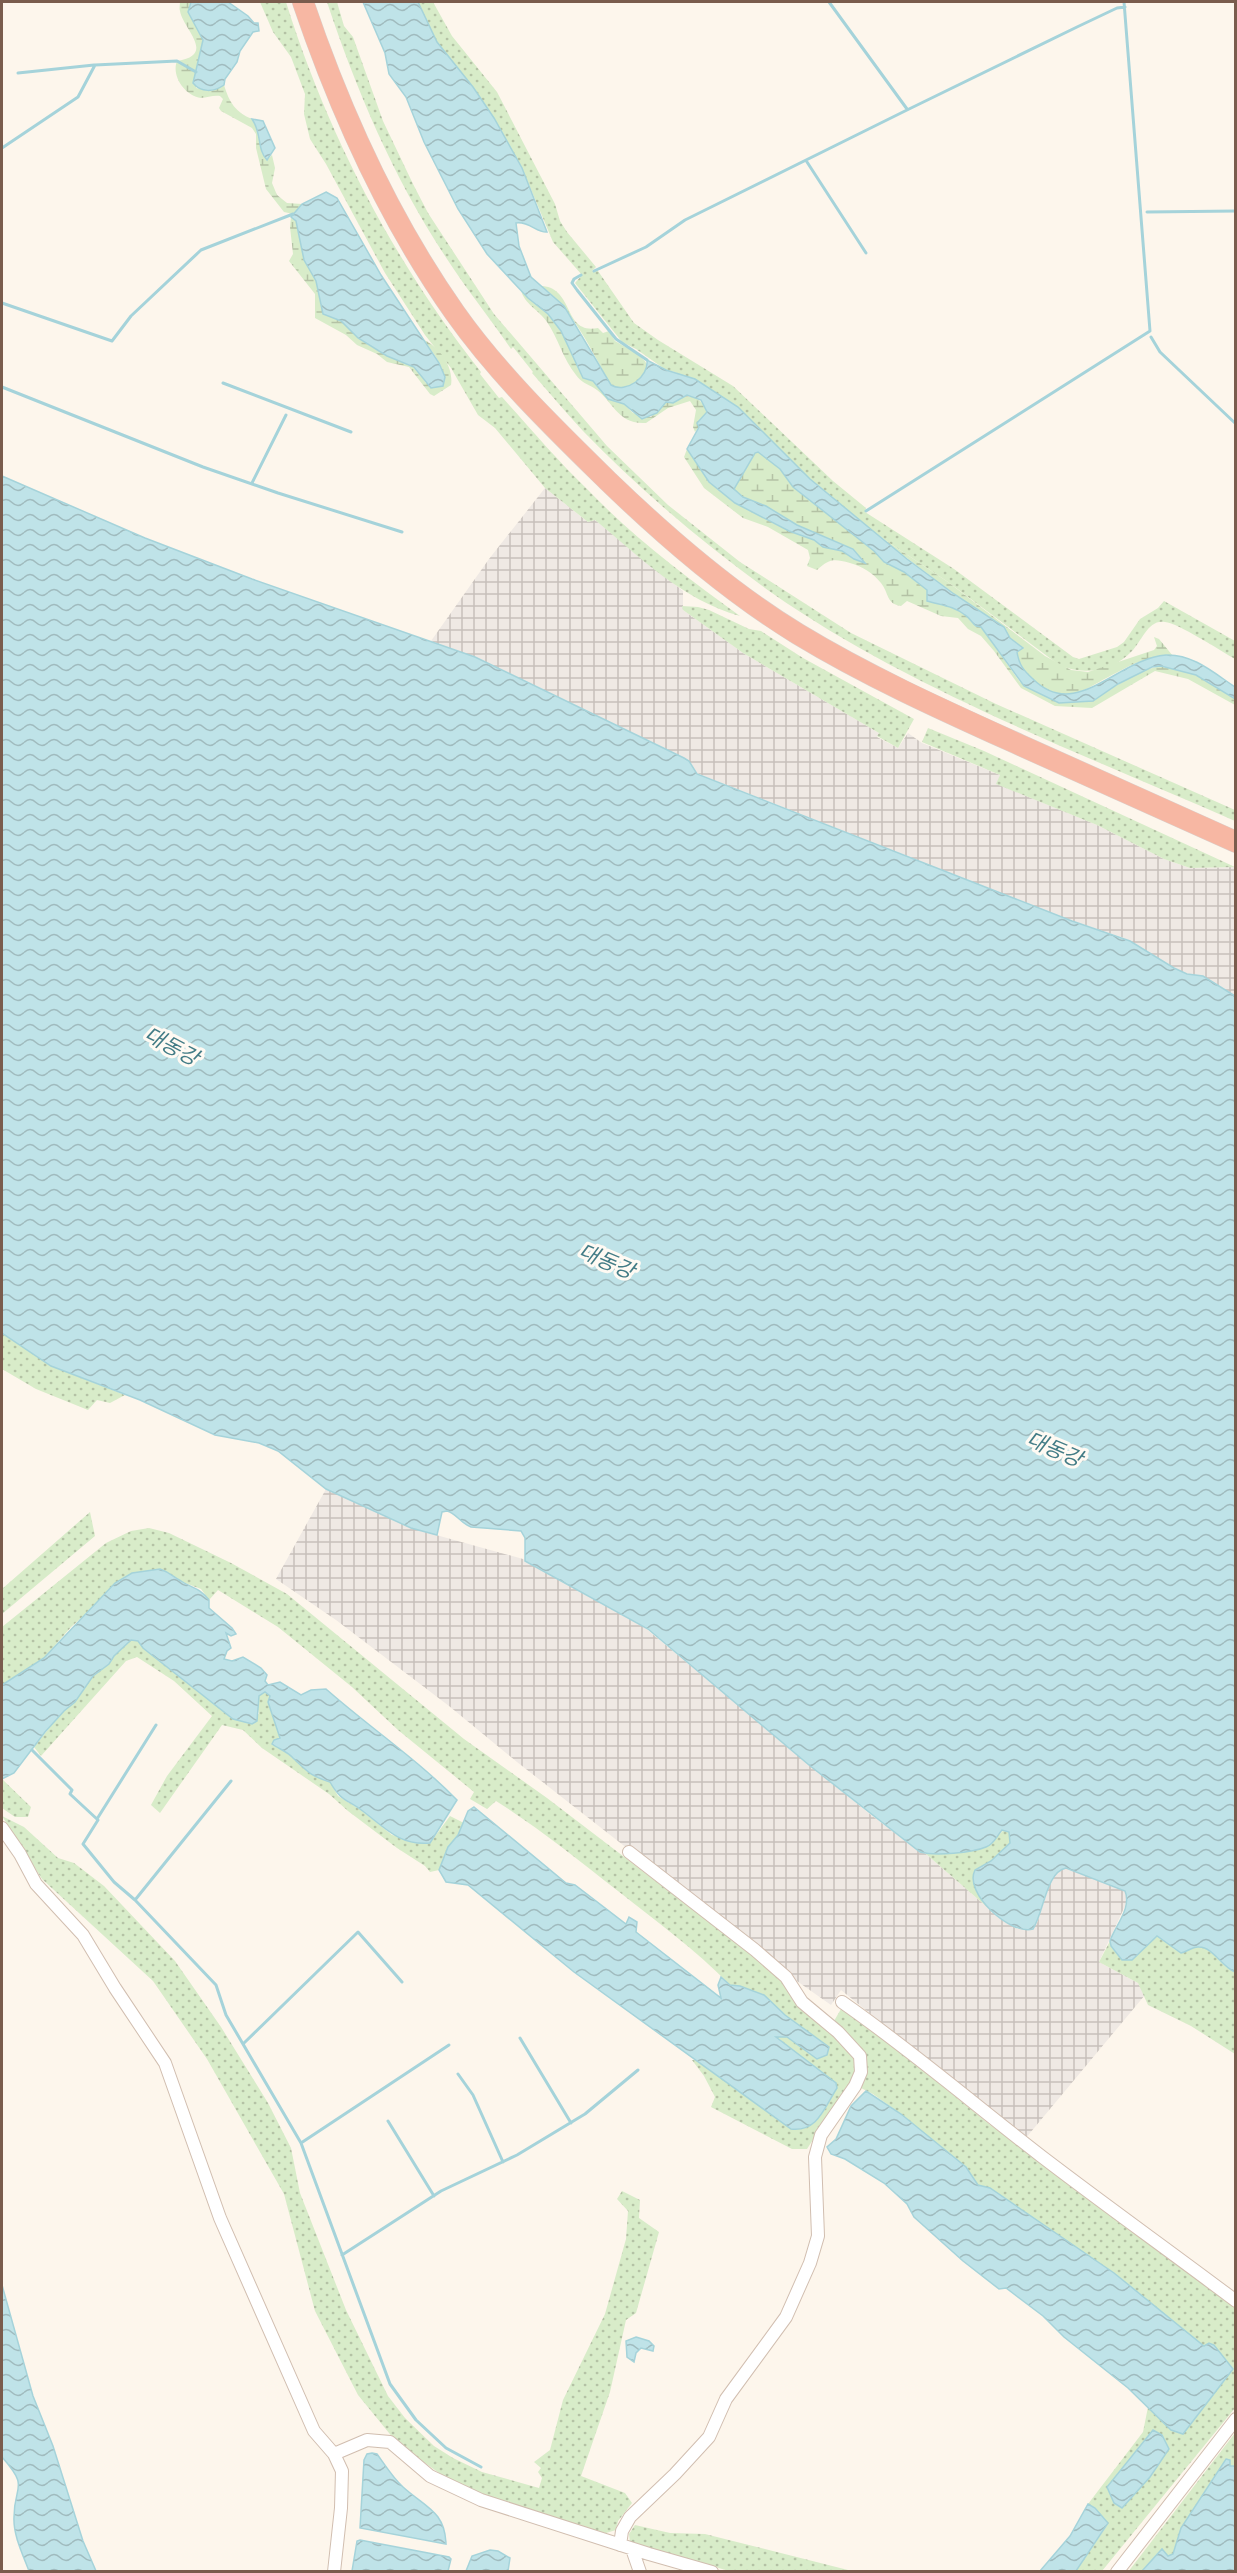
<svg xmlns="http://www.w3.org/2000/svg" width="1237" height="2573" font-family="'Exo 2','Noto Sans KR',sans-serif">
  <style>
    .industrial { fill: url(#industrial-grid) }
    .grass { fill: url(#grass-dots) }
    .wetland { fill: url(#wetland-marsh) }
    .water { fill: url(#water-waves); stroke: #a5d3da; stroke-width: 1.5 }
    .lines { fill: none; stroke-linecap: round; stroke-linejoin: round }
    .stream { stroke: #a5d3da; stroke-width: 3 }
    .street-casing { stroke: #d1beb0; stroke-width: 14 }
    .highway-casing { stroke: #dad1cd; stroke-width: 22 }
    .street { stroke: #fff; stroke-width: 12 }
    .highway { stroke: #f7b7a3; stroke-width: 21 }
    .labels { text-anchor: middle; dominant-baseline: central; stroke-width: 6; stroke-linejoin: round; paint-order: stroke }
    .water-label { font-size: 21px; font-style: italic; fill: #437c86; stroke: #fffaf3 }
  </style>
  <defs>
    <pattern id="industrial-grid" width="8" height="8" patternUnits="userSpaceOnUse" patternTransform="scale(1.5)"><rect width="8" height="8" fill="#efe9e4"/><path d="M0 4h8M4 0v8" fill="none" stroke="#c7c0bb"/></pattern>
    <pattern id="grass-dots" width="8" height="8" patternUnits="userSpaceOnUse" patternTransform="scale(1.5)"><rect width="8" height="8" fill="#d8ecc9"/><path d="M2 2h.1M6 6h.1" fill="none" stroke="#b4c2a5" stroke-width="1.8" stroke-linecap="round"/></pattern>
    <pattern id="wetland-marsh" width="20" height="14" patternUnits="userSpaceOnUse" patternTransform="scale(1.5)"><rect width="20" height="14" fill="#d8ecc9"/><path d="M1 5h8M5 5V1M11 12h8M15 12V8" fill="none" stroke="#b4c2a5"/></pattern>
    <pattern id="water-waves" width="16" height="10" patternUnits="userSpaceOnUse" patternTransform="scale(1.5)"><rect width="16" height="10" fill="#bfe3e8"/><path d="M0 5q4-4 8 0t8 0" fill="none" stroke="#a0bbbe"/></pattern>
  </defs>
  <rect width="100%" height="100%" fill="#fdf6ec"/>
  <path class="industrial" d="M545,488L588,522L595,520L683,591V610L743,653L879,733L877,737L898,748L908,733L922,743L1000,775L997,784L1097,825L1164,859L1190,868L1235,867V996L1203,976L1187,974L1174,968L1124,938L1072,921L706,777L695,772L689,761L684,758L501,669L431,641L489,559Z
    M326,1489L411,1528L523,1559L638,1622L866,1811L913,1847L926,1854L994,1913L1017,1929L1037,1923L1053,1875L1059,1869L1066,1868L1077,1871L1125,1891L1127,1899L1125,1906L1099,1962L1138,1983L1145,1995L1025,2139L841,1990L831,2005L794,1979L517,1762L449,1706L336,1620L276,1579Z"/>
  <path class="grass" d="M260,2H286C328,136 394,262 481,372L480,374L499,398L502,397C530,428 557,460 587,489C633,537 686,577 740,616C682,600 640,557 595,520L588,522L545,488L495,428L478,415L451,368L425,335L385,273L326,164L310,139L304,114L305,94L291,57L273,32Z
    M327,2H337L344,26L353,37L383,121L413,184L428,213L494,314L607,446L668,505L740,562L851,633L996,704L1235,810V821C1083,754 909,689 772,593C705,545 640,490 583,431C565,412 549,392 532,373L533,372L513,347L511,349C490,318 467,290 447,259C394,179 357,92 327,2Z
    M418,2H433L452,36L497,92L555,204L560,221L567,232L596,267L592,271H598L634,323L658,340L733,386L833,481L866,508L865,512L954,569L1073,657L1079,659L1117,647L1124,642L1140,619L1158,608L1164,601L1235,641V659C1221,651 1178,623 1165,622C1148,619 1142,641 1132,651C1114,671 1083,676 1059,665L948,582L870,530L810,479L738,407L675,372L666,370L636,349L622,342L575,283L582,275L553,242L522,168L494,118L473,87L437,42Z
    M682,606L698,607L709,610L749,629L761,631L803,658L914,719L898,748L877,736L879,733L743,653L683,610Z
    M928,728L984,751L1235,867L1190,868L1164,859L1097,825L996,784L1000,775L922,742Z
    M2,1333L51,1366L125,1395L110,1403L97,1400L88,1410L36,1389L2,1369Z
    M90,1512L95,1536L2,1614V1589Z
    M149,1528L169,1533L231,1563L287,1594L464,1739L547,1798L771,1969L789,1986L799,2007L842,2043L856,2062L855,2074L807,2149H792L711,2107L715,2097L704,2076L692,2060H696L791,2129C818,2132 824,2109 837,2088L776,2036L787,2037L817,2059L828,2047L785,2015L764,1995L740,1986L730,1985C696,1950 656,1921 618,1891C578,1860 539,1828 496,1801L487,1809L470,1799L474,1792L398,1730L352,1687L278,1627L218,1590L209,1600L201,1589L180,1581L89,1611L71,1627L44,1658L2,1685V1627L106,1543L131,1531Z
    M131,1640L139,1641L143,1648L233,1719L259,1714L257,1704L259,1696L265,1691L270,1696L268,1702L281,1738L280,1749C301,1761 304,1775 330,1782L338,1796L361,1810L392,1835L430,1843L450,1816L464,1823L458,1835L448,1847L439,1870L430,1872L425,1866L397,1848L348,1811L329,1794L262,1748L243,1730L222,1725L160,1813L151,1805L167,1776L212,1716L174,1681L137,1657L126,1661L41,1756L34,1747L63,1711L75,1702L93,1676L109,1664L114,1656Z
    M2,1779L31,1807L28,1817H15L2,1808Z
    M2,1816L24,1827L58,1858L74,1863L104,1886L175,1961L221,2027L268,2103L291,2148L300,2193L346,2310L388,2396L405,2418L434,2446L453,2458L482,2472L539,2488L542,2478L538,2472L541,2468L534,2462L550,2450L563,2400L605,2314L626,2239L628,2211L617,2199L622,2191L640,2200L639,2218L659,2232L636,2313L626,2320L610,2392L581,2476L625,2493L632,2503L618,2521L616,2530L606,2533L593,2532L478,2492L442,2475L398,2444L358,2395L315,2311L284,2194L207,2059L153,1981L42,1879Z
    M1005,1829L1009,1832L1010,1843L991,1861L975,1870L981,1899L994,1913L926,1854L985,1848Z
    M1155,1936C1173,1939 1172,1962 1196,1946C1213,1947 1220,1966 1235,1972V2054L1191,2026L1148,2005L1138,1983L1099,1962L1110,1941L1111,1946L1122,1960H1132Z
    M841,2009L870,2027L989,2124L1119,2218L1235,2306V2408L1102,2571H1076L1108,2524L1095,2508L1088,2504L1143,2432L1148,2407L1158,2417L1204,2346L1114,2273L990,2189L978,2185L966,2167L901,2114L873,2094L859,2087L867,2066L861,2049L834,2021Z
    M1235,2433V2466H1230L1181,2528L1173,2554L1168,2556L1157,2555L1142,2571L1128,2572Z
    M635,2525L670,2533L705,2534L852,2571H729L630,2542L629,2534Z"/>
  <path class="wetland" d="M180,2H191L189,6L193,21L203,40L196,72V88L211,91L224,85C229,102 236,113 252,119C262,132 258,147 267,160L272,155L275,168L272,183L277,195L287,203L302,204L293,214L284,212L266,189L256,148V134L252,128L221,111L219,108L223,99L220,96C213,95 207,98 201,98C185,96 171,76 177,61C217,55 183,29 180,11C179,8 180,5 180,2Z
    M291,217L296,221L304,260L316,281L322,310L341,321L367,344L387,356L415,367L426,383L443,386C449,371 432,352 424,340C440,347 454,368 451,385L434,396L430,394L409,367L387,362L377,354L357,345L346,335L315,318V294L289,261L293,254L290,227Z
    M540,286C575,286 562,335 598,328L603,333L609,331L615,341L636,353L645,361L648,367C640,380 627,394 611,385C593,354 570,303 540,286Z
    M521,290L548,314L561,331L583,378L593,381L608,399L624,404L633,413L651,417C656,413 660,406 666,403C681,393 701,393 707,412L697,423L699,427L695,432L693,427L696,410L690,401L668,408L646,423C617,425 613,400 594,388C587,384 581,382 576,375C563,359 558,338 547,322C539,310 524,304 521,290Z
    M687,449L709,482L735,503L789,531L814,540L823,547L842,551L854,559L864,562L853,549L797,525L766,506L743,497L734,489L755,453L758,452L780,469L793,487L874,551L884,562L904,572L927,590V601C940,605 954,606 965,615C972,619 973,623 981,627L1020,682L1065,702H1087L1144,670L1161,666L1196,675L1235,699V705L1188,679L1155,671L1092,708L1055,706L1021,688L994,651L981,636L968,629L958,618L941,616L907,601L901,606C886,604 889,593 881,583C872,572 863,567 850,563C834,559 830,558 817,570L807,566L810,558L808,550L768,527L743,518L704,488L684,457Z
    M870,530L948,582L1045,656L1071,670L1088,672L1154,650L1157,646L1154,637L1159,639L1173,656C1152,655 1133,663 1116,673C1085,688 1065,710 1033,679C1024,671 1019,664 1017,652L1023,648L1010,638L1004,627L954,594Z"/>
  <path class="water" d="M191,2H228L248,16L254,23H258L259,31L253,32L240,51L237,62L225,79L224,85C214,92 201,93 193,83L203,40L188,12Z
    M363,2H418L437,42L473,87L494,118L522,168L547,232C537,233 529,221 516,223L519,246L531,277L564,306L611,385C626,394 649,377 647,360L666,370L695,379L738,407L810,479L907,559L954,594L1004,627L1010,638L1023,648L1017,652C1019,665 1024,671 1033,679C1076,722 1117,659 1166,655C1193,654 1214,673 1235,687V699L1196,675L1161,666L1152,667L1118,684L1093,701L1059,703L1024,686L981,627L976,626C972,623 970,618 965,615C954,606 940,605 927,601V590L904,572L884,562L874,551L793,487L780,469L758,452L755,453L734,489L743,497L766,506L797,525L853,549L865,563L854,559L842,551L823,547L814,540L789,531L735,503L709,482L687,449L699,427L697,423L707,412L701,400L687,395L673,403L666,402L657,413L642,419L624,404L608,399L593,381L583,378L561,331L548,314L528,298L487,254L458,209L424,142L406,97L389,74L385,53Z
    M252,119L263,121L275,148L267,160C257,150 262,133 252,119Z
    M326,192L337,198L381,275L439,363L445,377L443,386L431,388L414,367L387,356L358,338L341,321L323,314L316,281L304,260L296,221L291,217L302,204Z
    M2,476L145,538L252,579L475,657L684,758L689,761L697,774L1072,921L1130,941L1174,968L1187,974L1203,976L1235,996V1972C1222,1967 1213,1947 1199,1947C1193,1946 1187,1952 1181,1953L1157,1936L1132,1960H1122L1111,1946L1110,1941C1115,1926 1132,1908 1125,1891L1066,1868C1046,1872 1044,1912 1033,1929C1011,1936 963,1893 975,1870L991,1861L1010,1843L1009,1832L1002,1830C997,1836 993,1845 986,1847C972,1853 935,1856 920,1852L809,1765L648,1629L525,1561V1538L521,1531L471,1527C460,1523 456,1513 447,1511L442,1512L437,1535L411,1528L326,1489L278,1451L259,1443L215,1435L140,1400L51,1366L2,1333Z
    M160,1569C171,1573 172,1576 181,1581C193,1589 199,1587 209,1600V1608L232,1628L236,1634L231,1636L226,1633L231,1648L227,1651L224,1659L232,1661L243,1657L261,1668L267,1675L265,1681L268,1685L280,1682L301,1695L311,1690L326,1689C369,1727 417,1759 457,1800L430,1843C401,1846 386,1829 364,1812C348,1799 342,1803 330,1782C310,1776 307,1771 293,1758C288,1752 279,1749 272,1744L274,1740L280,1738L268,1702L270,1696L265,1692L259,1696L257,1721L252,1724L233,1719L143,1648L138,1641L131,1640L114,1656L109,1664L93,1676L75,1702L64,1711L45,1732L14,1773L2,1779V1685L44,1658L115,1583L132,1573Z
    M474,1807L566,1883L575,1885L626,1924L629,1917L637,1922L636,1932L721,1998L718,1985L721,1977L730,1985L740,1986L764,1995L785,2015L829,2047L827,2055L817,2059L787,2037H776L836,2083L837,2088C824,2108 818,2132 791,2129L574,1972L468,1885L446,1882L439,1870L448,1847L458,1835L468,1811Z
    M866,2091L901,2114L966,2167L978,2185L990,2188L1114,2273L1204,2346L1209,2343L1214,2345L1233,2369L1183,2434L1171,2430L1128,2388L1064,2337L1043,2316L1006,2288L999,2289L963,2261L914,2217L907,2204L884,2183L845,2159L831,2154L827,2147L836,2139L851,2106Z
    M2,2285L33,2396L53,2446L83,2541L96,2571H29C23,2555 13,2535 14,2517C14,2484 30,2489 2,2457Z
    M636,2337L649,2341L654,2346L653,2351L641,2348L636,2353L634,2362L627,2357L626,2341Z
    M1153,2430L1162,2435L1169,2449L1150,2477L1122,2508L1114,2503L1107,2487Z
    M372,2453L377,2454C385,2465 393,2478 403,2487C425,2507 445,2511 446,2544L360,2528L364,2460L367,2454Z
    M1226,2459L1230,2460V2466H1235V2571H1142L1162,2549L1168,2556L1173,2554L1181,2528Z
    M1088,2504L1095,2508L1108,2523L1076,2571H1040L1070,2536Z
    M360,2540L449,2557L451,2559L448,2571H352L357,2541Z
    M490,2550L498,2551L510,2558L508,2571H466L472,2556Z"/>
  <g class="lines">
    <path class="stream" d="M829,2L907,109
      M18,73L94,65
      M2,148L78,97L95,65L177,61L196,72
      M807,162L866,253
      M1147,212L1236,211
      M594,271L646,247L685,220L907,110L1077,27L1117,8L1125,7
      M581,275L574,279L572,283L577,290L616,339L647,360
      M2,303L112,341L131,316L201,250L293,214
      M1151,337L1160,352L1236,424
      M223,383L351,432
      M2,387L203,467L278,493L402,532
      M252,483L286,415
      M866,511L1150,331L1124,2
      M32,1750L72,1790L70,1794L98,1820L83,1844L114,1882L135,1900L216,1985L226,2015L301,2143L390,2384L416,2420L446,2448L481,2467
      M97,1819L156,1725
      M135,1900L231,1781
      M520,2038L571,2123
      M244,2043L358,1932L402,1982
      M458,2074L473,2095L503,2162
      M388,2121L434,2196
      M301,2143L449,2045
      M342,2255L441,2191L517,2155L585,2114L638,2070"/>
    <defs>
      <path id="street" d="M2,1828L20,1854L36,1884L83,1935L115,1988L165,2063L220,2218L314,2431L334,2454
        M842,2002C911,2050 975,2105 1041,2156C1105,2205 1171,2252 1236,2301
        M620,2545L622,2531L630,2517L675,2474L709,2437L726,2399L786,2317L810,2263L818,2236L815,2157L821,2135L855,2086L861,2072L860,2056L838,2032L802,2002L786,1977L755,1950L629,1852
        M632,2549L640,2572
        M334,2572L341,2508L342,2471L334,2454L367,2440L390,2442L430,2476L481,2500L649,2554L712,2572
        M1117,2572L1236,2419"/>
      <path id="highway" d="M303,2C340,111 388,218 455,313C498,374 555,429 609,482C667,538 729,592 798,634C869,677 945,711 1020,745C1092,778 1164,810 1236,842"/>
    </defs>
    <use href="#street" class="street-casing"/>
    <use href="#highway" class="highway-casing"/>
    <use href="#street" class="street"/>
    <use href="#highway" class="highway"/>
  </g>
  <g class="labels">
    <g class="water-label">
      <text transform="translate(172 1045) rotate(28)">대동강</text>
      <text transform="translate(607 1260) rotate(23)">대동강</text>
      <text transform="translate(1055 1448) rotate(23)">대동강</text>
    </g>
  </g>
  <rect width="1237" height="2573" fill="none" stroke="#7a5c4d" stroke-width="6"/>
</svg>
